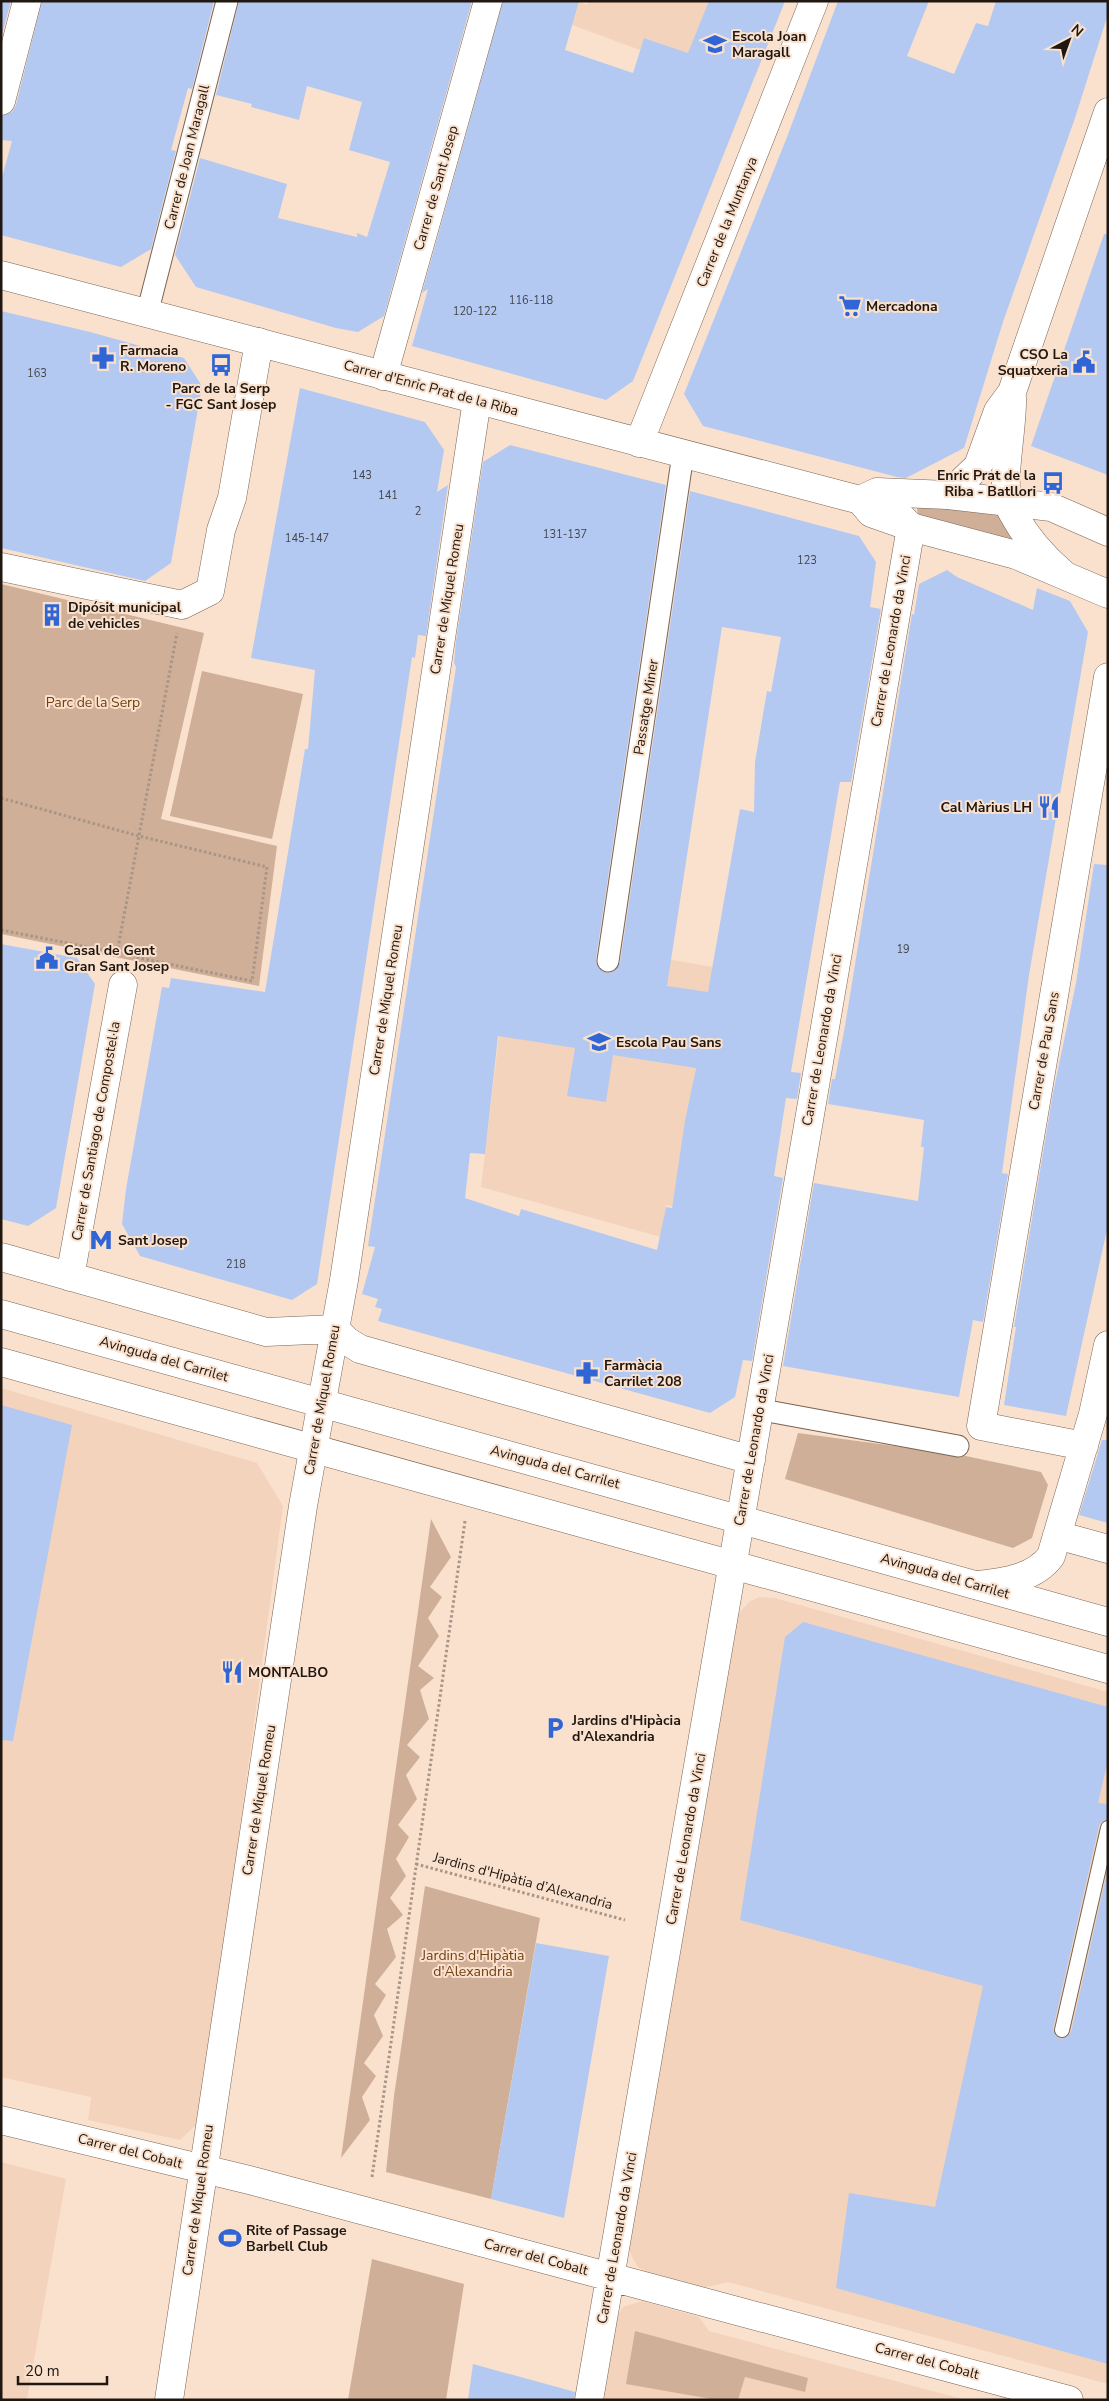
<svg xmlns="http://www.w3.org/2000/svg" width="1109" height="2401" font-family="'Nunito Sans',sans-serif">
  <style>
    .built { fill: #f3d3bc }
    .green { fill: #cfaf97 }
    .building { fill: #b3c9f1; fill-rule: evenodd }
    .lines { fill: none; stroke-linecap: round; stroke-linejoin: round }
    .service-casing { stroke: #7a6454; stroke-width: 16 }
    .pedestrian-casing { stroke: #7a6454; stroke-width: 23 }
    .minor-casing { stroke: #7a6454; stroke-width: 29 }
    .tertiary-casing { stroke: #7a6454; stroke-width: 29 }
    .secondary-casing { stroke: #7a6454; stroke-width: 29 }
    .path { stroke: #a89587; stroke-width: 3; stroke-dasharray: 2.5 2.5; stroke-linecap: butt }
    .service { stroke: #fff; stroke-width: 14 }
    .pedestrian { stroke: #fff; stroke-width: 21 }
    .minor { stroke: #fff; stroke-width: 28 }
    .tertiary { stroke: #fff; stroke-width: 28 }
    .secondary { stroke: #fff; stroke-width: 28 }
    .labels { text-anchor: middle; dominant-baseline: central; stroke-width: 4; stroke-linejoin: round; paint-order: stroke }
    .number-label { font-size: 11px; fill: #444448 }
    .poi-label { font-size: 14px; font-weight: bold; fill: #1f1710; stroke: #fae1ce; text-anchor: start }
    .street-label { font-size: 14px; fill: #1f1710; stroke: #fae1ce }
    .park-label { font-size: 14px; fill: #703e0e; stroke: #fae1ce }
  </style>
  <rect width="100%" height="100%" fill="#fae1ce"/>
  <path class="built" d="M577,1L587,5L589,1H785L755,77L645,38L640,50L510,2Z
    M661,958L713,967L672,1206L666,1205L661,1237L481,1187L499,1036L591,962L625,967Z
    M1,1388L257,1463L283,1506L201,2120L180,2140L88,2120L91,2097L1,2077Z
    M760,1597L775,1598L1108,1692V2384L728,2282L702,2288L646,2272L638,2267L633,2259L629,2249L630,2240L736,1620L739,1613L750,1601Z
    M1,2162L66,2179L27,2400H1Z
    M642,2301L699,2317L709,2331L966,2400H602L616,2318L623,2307Z"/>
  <path class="green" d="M917,507L957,509L999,515L1014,539L1013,543L918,517Z
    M1,584L204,633L161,819L277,846L259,986L1,934Z
    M202,671L303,694L272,839L170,816Z
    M798,1433L961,1455L1041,1472L1048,1485L1032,1538L1013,1548L785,1479Z
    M431,1519L451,1557L430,1587L442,1597L428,1618L439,1636L418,1666L434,1678L420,1690L429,1719L407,1745L420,1757L406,1775L417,1799L398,1825L409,1837L396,1859L406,1876L390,1898L403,1915L387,1929L396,1957L375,1984L386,1995L374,2015L383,2036L364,2063L376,2076L362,2097L370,2120L341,2158Z
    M425,1886L540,1918L491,2199L386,2172L394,2096Z
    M372,2259L464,2284L446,2400H348Z
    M635,2331L808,2378L805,2392L745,2377L738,2400H717L626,2384Z"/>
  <path class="building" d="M1,1H11L1,38Z
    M42,1H214L192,89L188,88L171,150L176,151L151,249L121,267L1,235V181L12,141L1,140V116L12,112L16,105Z
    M239,1H472L384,316L358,332L336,328L196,287L175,255L200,158L287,184L278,218L357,237V233L367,237L390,162L349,150L362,102L307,86L299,120L251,107L252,104L216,95Z
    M503,1H579L565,50L633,73L644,38L688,53L709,1H785L633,381L606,400L412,346L428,289L422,293Z
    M838,1H929L907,56L954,74L976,23L988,26L996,1H1108V14L1075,118L1003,322L964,448L906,478L897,477L703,426L684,394L787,137Z
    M1104,234H1108V475L1031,446Z
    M1,311L90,332L184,358L202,386L171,563L145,581L1,548Z
    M300,388L425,422L444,450L437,492L448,485L426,636L418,635L415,658L412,657L317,1284L292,1300L140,1256L122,1224L126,1189L162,987L169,988L171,978L265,992L305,749H308L315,670L251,658Z
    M510,445L666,485L596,959L597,966L606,973L613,972L620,963L690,491L859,536L876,562L870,607L881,609L851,782H840L791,1072L801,1073L797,1099L786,1098L774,1176L783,1178L752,1361L743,1360L735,1397L710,1413L378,1321L382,1309L375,1307L378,1299L362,1294L375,1247L368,1246L456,667L454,663L456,641L483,462ZM722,627L781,637L771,692L767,691L755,762L754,812L740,809L708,992L667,986ZM498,1036L575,1048L567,1096L606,1102L613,1055L696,1068L685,1121L672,1208L666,1207L657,1250L521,1209L519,1216L465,1198L470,1153L485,1154Z
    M947,570L957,577L1033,610L1037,588L1070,601L1088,632L1029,975L1002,1173L1008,1174L983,1322L973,1320L959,1397L783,1366L814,1183L918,1201L924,1147H921L924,1120L828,1104L832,1079H835L845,1026L912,614L914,615L919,584Z
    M1094,864L1108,865V1225L1066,1416L1004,1405L1016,1327H1014L1053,1093L1076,983Z
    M1,944L77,958L95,984L56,1208L28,1226L1,1219Z
    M1,1405L72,1425L13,1741L1,1740Z
    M1102,1440H1108V1523L1079,1515Z
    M803,1622L1108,1707V1760L1098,1803L1108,1804V1819L1102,1822L1099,1826L1053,2029L1056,2036L1061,2039L1068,2036L1071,2032L1108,1868V2364L836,2288L849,2193L935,2207L983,1986L740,1920L785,1637Z
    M536,1943L609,1956L564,2218L491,2199Z
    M473,2364L575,2392L574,2400H468Z"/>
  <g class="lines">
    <defs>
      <path id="service" d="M1062,2030L1108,1828"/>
      <path id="pedestrian" d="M147,314L227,1
        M608,961L683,454
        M773,1412L958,1446"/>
      <path id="minor" d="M1,101L27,1
        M383,376L488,1
        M1012,398C1013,428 1001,478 1008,503C1009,508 1013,513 1015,517C1028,540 1042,556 1062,573
        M639,443L814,1
        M948,495L978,466L998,411L1012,392L1108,112
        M1,567L182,605L210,591L221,530L232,498L259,342
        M1,1257L266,1332L335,1329L347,1341L360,1349L751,1460
        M70,1277L123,985
        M1084,1446L981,1426L1108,677
        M1057,1535L1108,1549
        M979,1585C1005,1582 1035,1578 1051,1556L1093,1414L1108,1345
        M1,2120L253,2181L1069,2400
        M169,2400L303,1506L344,1280L477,400
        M589,2400L911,527L894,510"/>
      <path id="tertiary" d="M1,275L860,500L871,513L911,527L1016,555L1108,594
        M860,500L877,492L948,495L1051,507L1108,532"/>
      <path id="secondary" d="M1,1314L1108,1622
        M1,1362L1108,1669"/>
    </defs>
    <use href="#service" class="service-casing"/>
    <use href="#pedestrian" class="pedestrian-casing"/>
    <use href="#minor" class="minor-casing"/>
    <use href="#tertiary" class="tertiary-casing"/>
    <use href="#secondary" class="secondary-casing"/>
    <path class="path" d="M1,798L139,836L267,867L252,981L134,957
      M1,930L123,954
      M117,953L177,633
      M416,1864L625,1920
      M372,2177L465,1521"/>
    <use href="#service" class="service"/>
    <use href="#pedestrian" class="pedestrian"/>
    <use href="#minor" class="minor"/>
    <use href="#tertiary" class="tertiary"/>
    <use href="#secondary" class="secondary"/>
  </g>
  <defs>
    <symbol id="school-bare" viewBox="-9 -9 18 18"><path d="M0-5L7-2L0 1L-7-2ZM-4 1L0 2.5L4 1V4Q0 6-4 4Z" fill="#2f65d4" stroke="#fae1ce" stroke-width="2.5" paint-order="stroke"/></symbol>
    <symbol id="supermarket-bare" viewBox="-9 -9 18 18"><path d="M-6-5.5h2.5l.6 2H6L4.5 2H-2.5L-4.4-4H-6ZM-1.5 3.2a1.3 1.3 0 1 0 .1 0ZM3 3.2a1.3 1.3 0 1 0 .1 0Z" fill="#2f65d4" stroke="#fae1ce" stroke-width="2.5" paint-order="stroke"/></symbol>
    <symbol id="pharmacy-bare" viewBox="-9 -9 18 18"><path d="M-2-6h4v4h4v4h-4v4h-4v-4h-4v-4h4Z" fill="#2f65d4" stroke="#fae1ce" stroke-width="2.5" paint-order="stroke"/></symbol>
    <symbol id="civic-bare" viewBox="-9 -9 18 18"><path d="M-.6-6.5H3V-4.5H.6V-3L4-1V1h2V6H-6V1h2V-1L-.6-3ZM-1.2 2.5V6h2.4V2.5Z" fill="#2f65d4" stroke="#fae1ce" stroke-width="2.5" paint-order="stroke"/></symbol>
    <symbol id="bus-bare" viewBox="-9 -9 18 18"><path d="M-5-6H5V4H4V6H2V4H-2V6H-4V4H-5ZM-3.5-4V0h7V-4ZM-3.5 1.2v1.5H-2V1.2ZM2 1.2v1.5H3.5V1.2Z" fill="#2f65d4" stroke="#fae1ce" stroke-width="2.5" paint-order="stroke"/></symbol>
    <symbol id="building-bare" viewBox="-9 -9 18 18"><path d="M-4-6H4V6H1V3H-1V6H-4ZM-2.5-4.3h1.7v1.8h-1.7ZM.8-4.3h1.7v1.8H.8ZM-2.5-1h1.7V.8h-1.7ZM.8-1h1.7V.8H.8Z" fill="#2f65d4" stroke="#fae1ce" stroke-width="2.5" paint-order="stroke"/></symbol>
    <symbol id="restaurant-bare" viewBox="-9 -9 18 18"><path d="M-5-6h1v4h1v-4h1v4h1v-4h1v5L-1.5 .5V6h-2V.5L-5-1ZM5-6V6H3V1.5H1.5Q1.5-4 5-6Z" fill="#2f65d4" stroke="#fae1ce" stroke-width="2.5" paint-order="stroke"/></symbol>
    <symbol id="metro-bare" viewBox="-9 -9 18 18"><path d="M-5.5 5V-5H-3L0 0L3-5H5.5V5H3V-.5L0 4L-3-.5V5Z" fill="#2f65d4" stroke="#fae1ce" stroke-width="2.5" paint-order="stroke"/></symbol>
    <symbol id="parking-bare" viewBox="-9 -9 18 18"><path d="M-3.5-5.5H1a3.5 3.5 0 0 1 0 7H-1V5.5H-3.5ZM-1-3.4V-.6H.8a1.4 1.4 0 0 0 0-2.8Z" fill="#2f65d4" stroke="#fae1ce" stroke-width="2.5" paint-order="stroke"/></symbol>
    <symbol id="stadium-bare" viewBox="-9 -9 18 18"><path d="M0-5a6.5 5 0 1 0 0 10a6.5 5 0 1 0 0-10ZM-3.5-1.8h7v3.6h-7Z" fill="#2f65d4" stroke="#fae1ce" stroke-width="2.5" paint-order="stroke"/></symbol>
  </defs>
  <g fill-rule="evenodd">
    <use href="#school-bare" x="699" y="28" width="32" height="32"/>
    <use href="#supermarket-bare" x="834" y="290" width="32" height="32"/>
    <use href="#pharmacy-bare" x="87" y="342" width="32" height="32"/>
    <use href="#civic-bare" x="1068" y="346" width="32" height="32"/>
    <use href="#bus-bare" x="205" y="349" width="32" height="32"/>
    <use href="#bus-bare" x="1037" y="467" width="32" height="32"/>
    <use href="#building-bare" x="36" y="599" width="32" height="32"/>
    <use href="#restaurant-bare" x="1033" y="791" width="32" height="32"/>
    <use href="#civic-bare" x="31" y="942" width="32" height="32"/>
    <use href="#school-bare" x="583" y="1026" width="32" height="32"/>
    <use href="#metro-bare" x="85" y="1224" width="32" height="32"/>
    <use href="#pharmacy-bare" x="571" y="1357" width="32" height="32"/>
    <use href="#restaurant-bare" x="216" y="1656" width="32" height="32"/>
    <use href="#parking-bare" x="539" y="1712" width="32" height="32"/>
    <use href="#stadium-bare" x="214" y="2222" width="32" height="32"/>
  </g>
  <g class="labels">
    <g class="number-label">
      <text x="531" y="300">116-118</text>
      <text x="475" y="311">120-122</text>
      <text x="37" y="373">163</text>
      <text x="362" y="475">143</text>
      <text x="388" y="495">141</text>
      <text x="418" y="511">2</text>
      <text x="565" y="534">131-137</text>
      <text x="307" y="538">145-147</text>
      <text x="807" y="560">123</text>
      <text x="903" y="949">19</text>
      <text x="236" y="1264">218</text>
    </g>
    <g class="poi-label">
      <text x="732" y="36">Escola Joan<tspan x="732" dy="16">Maragall</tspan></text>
      <text x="866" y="306">Mercadona</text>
      <text x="120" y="350">Farmacia<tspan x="120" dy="16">R. Moreno</tspan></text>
      <text x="1068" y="354" text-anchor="end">CSO La<tspan x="1068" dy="16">Squatxeria</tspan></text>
      <text x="221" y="388" text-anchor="middle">Parc de la Serp<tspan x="221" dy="16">- FGC Sant Josep</tspan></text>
      <text x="1036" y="475" text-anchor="end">Enric Prat de la<tspan x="1036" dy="16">Riba - Batllori</tspan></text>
      <text x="68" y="607">Dipósit municipal<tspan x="68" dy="16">de vehicles</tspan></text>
      <text x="1032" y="807" text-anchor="end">Cal Màrius LH</text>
      <text x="64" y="950">Casal de Gent<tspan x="64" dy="16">Gran Sant Josep</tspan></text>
      <text x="616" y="1042">Escola Pau Sans</text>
      <text x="118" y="1240">Sant Josep</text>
      <text x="604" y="1365">Farmàcia<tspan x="604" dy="16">Carrilet 208</tspan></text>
      <text x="248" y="1672">MONTALBO</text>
      <text x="572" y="1720">Jardins d'Hipàcia<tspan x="572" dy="16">d'Alexandria</tspan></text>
      <text x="246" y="2230">Rite of Passage<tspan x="246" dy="16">Barbell Club</tspan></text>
    </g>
    <g class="street-label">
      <text transform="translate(187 157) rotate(-76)">Carrer de Joan Maragall</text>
      <text transform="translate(436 188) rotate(-74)">Carrer de Sant Josep</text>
      <text transform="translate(727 222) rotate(-68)">Carrer de la Muntanya</text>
      <text transform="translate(431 388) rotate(15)">Carrer d'Enric Prat de la Riba</text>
      <text transform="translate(447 599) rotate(-81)">Carrer de Miquel Romeu</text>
      <text transform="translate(891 641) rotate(-80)">Carrer de Leonardo da Vinci</text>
      <text transform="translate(646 707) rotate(-81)">Passatge Miner</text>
      <text transform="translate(386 1000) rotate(-81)">Carrer de Miquel Romeu</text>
      <text transform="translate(822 1040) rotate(-80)">Carrer de Leonardo da Vinci</text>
      <text transform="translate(1044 1051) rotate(-80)">Carrer de Pau Sans</text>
      <text transform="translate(96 1131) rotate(-80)">Carrer de Santiago de Compostel·la</text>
      <text transform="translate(164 1359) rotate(16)">Avinguda del Carrilet</text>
      <text transform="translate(322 1400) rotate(-80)">Carrer de Miquel Romeu</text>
      <text transform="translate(754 1440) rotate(-80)">Carrer de Leonardo da Vinci</text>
      <text transform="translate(555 1467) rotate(15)">Avinguda del Carrilet</text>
      <text transform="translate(945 1576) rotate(16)">Avinguda del Carrilet</text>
      <text transform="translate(259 1800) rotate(-81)">Carrer de Miquel Romeu</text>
      <text transform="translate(686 1839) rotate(-80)">Carrer de Leonardo da Vinci</text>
      <text transform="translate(523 1881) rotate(15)">Jardins d'Hipàtia d’Alexandria</text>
      <text transform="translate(130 2151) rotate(14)">Carrer del Cobalt</text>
      <text transform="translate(198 2200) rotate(-82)">Carrer de Miquel Romeu</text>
      <text transform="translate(617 2238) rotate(-80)">Carrer de Leonardo da Vinci</text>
      <text transform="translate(536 2257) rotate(15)">Carrer del Cobalt</text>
      <text transform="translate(927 2361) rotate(15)">Carrer del Cobalt</text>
    </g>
    <g class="park-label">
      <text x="93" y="702">Parc de la Serp</text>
      <text x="473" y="1955">Jardins d'Hipàtia<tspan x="473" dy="16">d'Alexandria</tspan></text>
    </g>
  </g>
  <rect width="1109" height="2401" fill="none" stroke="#1f1710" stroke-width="5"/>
  <g transform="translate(1069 40) rotate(41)" stroke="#fae1ce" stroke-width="4" paint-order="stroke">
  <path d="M0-4L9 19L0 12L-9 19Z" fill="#1f1710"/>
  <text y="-8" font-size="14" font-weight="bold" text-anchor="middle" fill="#1f1710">N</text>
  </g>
  <path d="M18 2376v8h89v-8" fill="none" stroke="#1f1710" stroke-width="2.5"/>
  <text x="25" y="2376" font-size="15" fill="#1f1710" stroke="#fae1ce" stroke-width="4" paint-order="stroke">20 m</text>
</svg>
